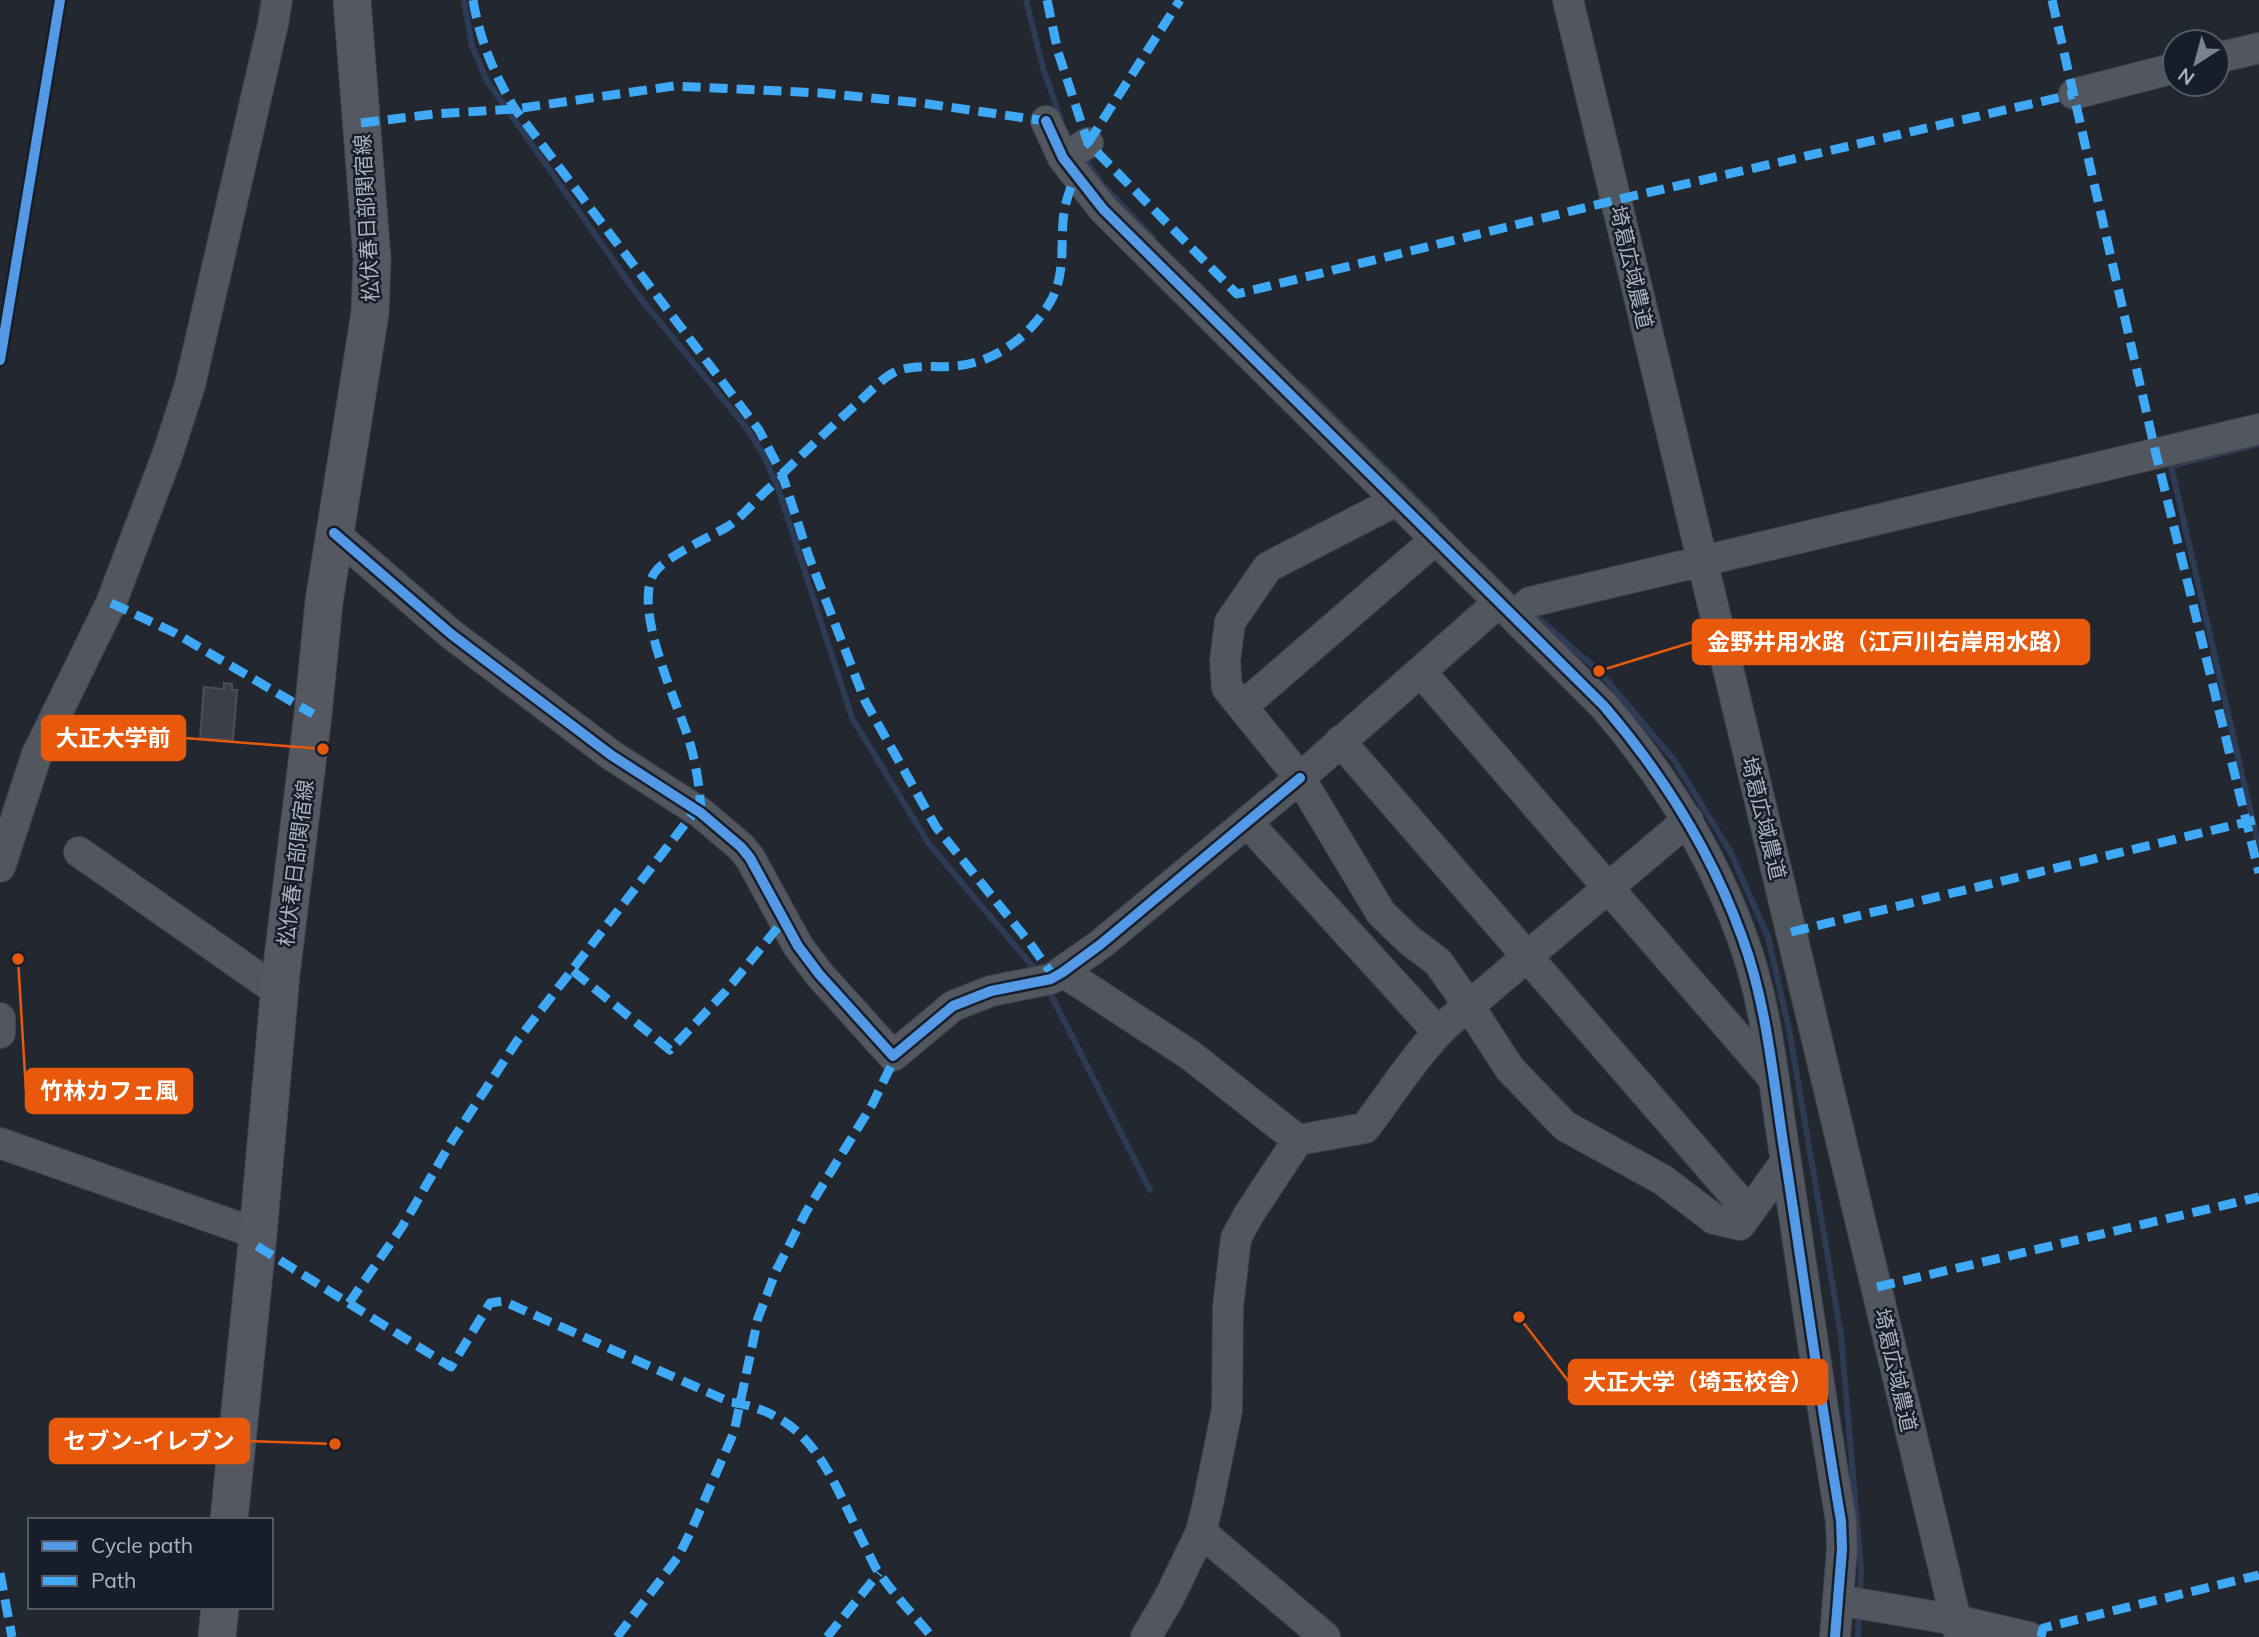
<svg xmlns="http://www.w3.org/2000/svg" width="2259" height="1637" font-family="Mulish,'Noto Sans JP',sans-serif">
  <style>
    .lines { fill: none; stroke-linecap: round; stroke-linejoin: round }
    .stream { stroke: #2e3b57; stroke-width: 6 }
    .building { fill: #3b3f47; stroke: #4a4f58; stroke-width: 2 }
    .minor-casing { stroke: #3f4249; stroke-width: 32 }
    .major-casing { stroke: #40444d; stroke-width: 39 }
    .minor { stroke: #52565f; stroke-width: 30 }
    .major { stroke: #555861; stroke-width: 37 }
    .quiet { stroke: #3fa9f5; stroke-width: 9; stroke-dasharray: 18 9; stroke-linecap: butt }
    .cycleway-casing { stroke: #171d2a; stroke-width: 15 }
    .cycleway { stroke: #5399e6; stroke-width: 10 }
    .labels { text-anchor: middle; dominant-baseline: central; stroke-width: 5; stroke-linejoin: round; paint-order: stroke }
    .street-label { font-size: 21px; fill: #abb2c4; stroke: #171d2a }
    .leader { fill: none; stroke: #e8590c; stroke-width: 2.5 }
    .callout-dot { fill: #e8590c; stroke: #171d2a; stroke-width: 2.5 }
    .callout { fill: #e8590c; stroke: #e8590c; stroke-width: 2.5 }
    .callout-label { font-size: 23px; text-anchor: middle; font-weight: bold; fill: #fff }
  </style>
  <rect width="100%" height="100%" fill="#232730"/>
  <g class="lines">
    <path class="stream" d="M464,0L472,46L487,81L637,294L749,431L764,456L779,491L852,718L929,844L1039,974
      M1026,0L1043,68L1061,120
      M1083,156L1101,183L1153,238
      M1302,386L1436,519
      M2259,444L2171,466L2259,848
      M1531,612L1599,671L1674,760L1730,851L1768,937L1790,1034L1841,1335L1861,1570L1860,1597
      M1048,989L1150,1190
      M1858,1637L1859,1611"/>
  </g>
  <path class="building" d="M224,683L232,684V690H237L233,740L200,738L204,687L224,689Z"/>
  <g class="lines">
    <defs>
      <path id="minor" d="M1568,0L1960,1637
        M2217,58L2259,48
        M2074,94L2175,68
        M1046,121L1063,158L1103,209L1604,706C1664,776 1711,851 1742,937C1767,1004 1773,1079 1784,1149C1803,1273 1820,1398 1841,1521L1842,1549L1835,1637
        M1063,158L1088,143
        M1396,501L1268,567L1230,622L1225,661L1227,688L1300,778L1381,913L1409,940L1438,962L1469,1006L1688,820
        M334,533L451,634L611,755L701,813L741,847L750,858L798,946L819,974L893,1056L953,1006L991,991L1051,979L1101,944L1300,778L1499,602
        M1514,617L1530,602L2259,429
        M1421,672L1773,1078
        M1243,706L1435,540
        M1340,741L1749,1212
        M1247,822L1438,1032
        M79,852L279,992
        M0,867L37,754L111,603L168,453L190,385L273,24L277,0
        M1063,972L1190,1055L1298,1140L1249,1214L1236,1238L1228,1307L1227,1410L1208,1503L1201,1532L1169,1598L1146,1637
        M0,1018V1033
        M1298,1140L1365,1128C1395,1089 1428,1033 1469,1006L1510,1069L1565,1126L1663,1180L1714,1219L1740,1225L1786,1161
        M0,1143L258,1234
        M1201,1532L1325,1637
        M1838,1600L1956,1620L2029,1637"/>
      <path id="major" d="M229,1520L258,1234L281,974L313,714L324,602L370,313L372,259L352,0
        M217,1637L220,1607"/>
    </defs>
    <use href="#minor" class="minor-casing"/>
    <use href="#major" class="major-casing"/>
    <use href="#minor" class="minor"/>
    <use href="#major" class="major"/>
    <path class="quiet" d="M473,0C480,41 494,74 515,109L759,430L782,474L809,557L865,701L936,827L1029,942L1054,977
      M1047,0L1058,52L1088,143L1237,294L1616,200L2074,94
      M2052,0L2156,454L2259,873
      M361,123L434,114L515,109L674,86L821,93L921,103L1046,121
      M1088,143L1180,0
      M782,474C807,450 833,425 860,401C871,391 883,377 897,371C915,364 936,368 955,366C994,363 1029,337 1049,304C1065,278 1061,251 1063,222C1064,206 1069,190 1076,176
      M111,603L175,633L313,714
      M701,813C700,789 696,763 689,740C677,702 631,606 655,572C665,557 710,537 727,527C748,513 761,491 783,478
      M1791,932L2259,819
      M573,971L670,1050L726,991L783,921
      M257,1246L451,1367L490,1303L503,1301L730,1402C813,1414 830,1476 863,1542C868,1551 872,1562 877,1570C893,1594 914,1615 932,1637
      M1877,1287L2259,1197
      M349,1303L402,1227L453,1139L517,1041L696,810
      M0,1573L12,1637
      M617,1637L678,1557L691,1531L734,1432L758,1318L776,1271L806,1212L872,1105L891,1066L893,1056
      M827,1637L879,1573
      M2041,1637L2043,1628L2259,1575"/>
    <defs>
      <path id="cycleway" d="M1046,121L1063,158L1103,209L1604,706C1664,776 1711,851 1742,937C1767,1004 1773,1079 1784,1149C1803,1273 1820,1398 1841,1521L1842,1549L1835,1637
        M0,360L60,0
        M334,533L451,634L611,755L701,813L741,847L750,858L798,946L819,974L893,1056L953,1006L991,991L1051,979L1063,972L1101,944L1300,778"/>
    </defs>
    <use href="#cycleway" class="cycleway-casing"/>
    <use href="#cycleway" class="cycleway"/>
  </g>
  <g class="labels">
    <g class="street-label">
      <text transform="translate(366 218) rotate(-93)">松伏春日部関宿線</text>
      <text transform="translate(1632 267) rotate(77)">埼葛広域農道</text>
      <text transform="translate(1764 818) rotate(76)">埼葛広域農道</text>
      <text transform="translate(295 863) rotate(-83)">松伏春日部関宿線</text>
      <text transform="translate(1896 1370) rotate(77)">埼葛広域農道</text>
    </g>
  </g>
  <path class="leader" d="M1599 671L1693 642M323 749L185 738M18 959L26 1091M1519 1317L1569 1382M335 1444L249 1441"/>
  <g class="callout-dot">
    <circle cx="1599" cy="671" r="7"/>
    <circle cx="323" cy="749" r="7"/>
    <circle cx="18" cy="959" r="7"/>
    <circle cx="1519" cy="1317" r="7"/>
    <circle cx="335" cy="1444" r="7"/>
  </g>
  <g class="callout">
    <rect x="1693" y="620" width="396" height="44" rx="7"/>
    <rect x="42" y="716" width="143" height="44" rx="7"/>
    <rect x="26" y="1069" width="166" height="44" rx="7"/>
    <rect x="1569" y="1360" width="258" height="44" rx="7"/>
    <rect x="50" y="1419" width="199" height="44" rx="7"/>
  </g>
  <g class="callout-label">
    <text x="1891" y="650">金野井用水路（江戸川右岸用水路）</text>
    <text x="113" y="746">大正大学前</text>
    <text x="109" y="1099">竹林カフェ風</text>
    <text x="1698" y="1390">大正大学（埼玉校舎）</text>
    <text x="149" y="1449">セブン-イレブン</text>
  </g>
  <rect x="28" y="1518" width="245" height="91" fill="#171d2a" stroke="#525968" stroke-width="2"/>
  <rect x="42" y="1541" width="35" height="10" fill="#5399e6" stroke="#525968" stroke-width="2"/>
  <text x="91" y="1553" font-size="21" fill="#abb2c4">Cycle path</text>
  <rect x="42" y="1576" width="35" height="10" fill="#3fa9f5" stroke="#525968" stroke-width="2"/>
  <text x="91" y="1588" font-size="21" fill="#abb2c4">Path</text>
  <g transform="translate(2196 63) rotate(216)"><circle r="33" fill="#171d2a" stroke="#525968" stroke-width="2"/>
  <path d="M0-5L12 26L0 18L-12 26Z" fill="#7b8190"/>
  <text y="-10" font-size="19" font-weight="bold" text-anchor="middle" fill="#abb2c4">N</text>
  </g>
</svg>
